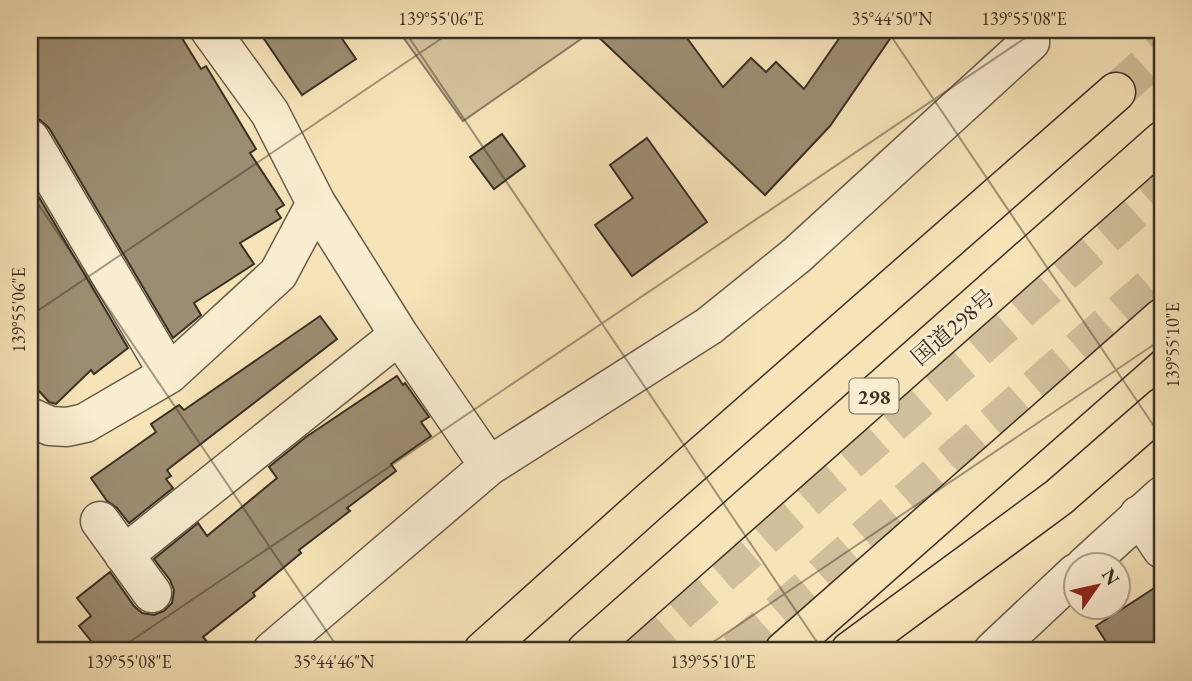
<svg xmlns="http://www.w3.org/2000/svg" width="1192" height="681" font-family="'EB Garamond','Noto Serif JP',serif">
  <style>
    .green { fill: #d6c59f; stroke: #887a62; stroke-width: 2 }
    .building { fill: #9c8d72; stroke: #3a3026; stroke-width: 2 }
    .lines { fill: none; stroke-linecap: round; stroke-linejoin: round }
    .highway-tunnel { stroke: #d0bf9b; stroke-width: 38; stroke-dasharray: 38 19; stroke-linecap: butt }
    .minor-casing { stroke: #695d4a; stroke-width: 41 }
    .highway-casing { stroke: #3a3026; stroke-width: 41 }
    .minor { stroke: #f9edd1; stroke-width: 38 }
    .highway { stroke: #f6e3b8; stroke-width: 38 }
    .ticks { fill: none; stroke: #3a3026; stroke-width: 2; stroke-opacity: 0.45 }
    .labels { text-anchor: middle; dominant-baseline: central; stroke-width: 6; stroke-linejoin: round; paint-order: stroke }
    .shield { fill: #f9edd1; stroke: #736959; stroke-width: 2 }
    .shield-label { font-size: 21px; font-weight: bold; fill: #3a3026 }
    .street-label { font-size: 23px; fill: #3a3026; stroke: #f9edd1 }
    .neatline { fill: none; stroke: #3a3026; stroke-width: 2.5 }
    .ticks-label { font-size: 18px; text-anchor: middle; fill: #3a3026 }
  </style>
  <rect width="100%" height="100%" fill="#f6e3b8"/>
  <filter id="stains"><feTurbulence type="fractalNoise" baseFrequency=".00286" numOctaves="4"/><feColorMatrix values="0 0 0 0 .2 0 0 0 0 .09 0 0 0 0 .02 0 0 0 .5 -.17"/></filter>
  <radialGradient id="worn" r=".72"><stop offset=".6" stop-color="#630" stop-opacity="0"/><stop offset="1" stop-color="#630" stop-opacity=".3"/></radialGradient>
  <path class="green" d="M398,30H594L463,121Z"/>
  <path class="building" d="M30,30H177L201,69L206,66L256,149L250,153L284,205L276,210L281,218L240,243L254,264L194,303L201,315L173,338L49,128L40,120L30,117Z
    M258,30H336L356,59L302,95Z
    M591,30H681L723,87L751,58L766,72L776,62L804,89L845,30H896L830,126L765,195Z
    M502,134L525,166L494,189L470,157Z
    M647,138L707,222L632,276L595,225L633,198L610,165Z
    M30,182L128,348L94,374L91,370L56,404L49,402L30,381Z
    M320,316L337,339L167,470L171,476L166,479L173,488L129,523L117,508L107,501L91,478L156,432L151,424L179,405L184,410Z
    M397,376L403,385L405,383L429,417L421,422L431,436L391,464L396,471L347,508L350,511L299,550L301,553L253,593L255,596L203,637L215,651H99L79,626L91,616L77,598L110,572L134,606L142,613L154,615L164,611L172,603L174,590L170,580L154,559L198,523L207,536L277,478L269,467L306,437Z
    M1162,583V651H1112L1096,626Z"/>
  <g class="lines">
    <path class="highway-tunnel" d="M1116,92L1162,51
      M635,651L1162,186
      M736,651L1162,277"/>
    <defs>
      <path id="minor" d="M210,30L270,113L316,203L399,335L489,466
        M30,139L169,374
        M30,417L50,426L67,427L85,423L169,374L278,274L316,203
        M1139,515L1162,549
        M100,521L152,593
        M124,555L399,335
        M1085,566L1162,496
        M272,651L489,466L709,326L797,255L1030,42L1027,30
        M993,651L1076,573"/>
      <path id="highway" d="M483,651L649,502L1116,92
        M586,651L1162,141
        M784,651L1162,318
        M850,651L1059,497L1162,407"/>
    </defs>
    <use href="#minor" class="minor-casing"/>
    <use href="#highway" class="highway-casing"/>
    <use href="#minor" class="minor"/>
    <use href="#highway" class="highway"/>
  </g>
  <path class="ticks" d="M404,30L823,651M887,30L1162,438M30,192L340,651M30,316L454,30M116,651L1037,30M700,651L1162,339"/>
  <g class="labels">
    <rect class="shield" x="849.5" y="378.5" width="49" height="35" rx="5"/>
    <g class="shield-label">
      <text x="874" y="396">298</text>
    </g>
    <g class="street-label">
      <text transform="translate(953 327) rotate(-41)">国道298号</text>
    </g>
  </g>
  <rect width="1192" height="681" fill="none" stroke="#f6e3b8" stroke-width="77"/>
  <g transform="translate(1097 586) rotate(56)"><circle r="33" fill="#f9edd1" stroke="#ada18d" stroke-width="2"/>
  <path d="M0-5L12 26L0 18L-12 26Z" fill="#8f2418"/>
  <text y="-10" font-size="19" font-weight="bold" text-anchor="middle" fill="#3a3026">N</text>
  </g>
  <rect x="38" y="38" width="1116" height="604" class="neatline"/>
  <g class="ticks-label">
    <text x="441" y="25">139°55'06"E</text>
    <text x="892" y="25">35°44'50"N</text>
    <text x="1024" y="25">139°55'08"E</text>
    <text transform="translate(19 310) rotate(-90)" y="6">139°55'06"E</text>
    <text transform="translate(1173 345) rotate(-90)" y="6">139°55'10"E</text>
    <text x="129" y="668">139°55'08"E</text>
    <text x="334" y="668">35°44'46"N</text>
    <text x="713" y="668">139°55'10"E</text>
  </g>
  <rect width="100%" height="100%" filter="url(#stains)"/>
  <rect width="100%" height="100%" fill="url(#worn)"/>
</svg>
